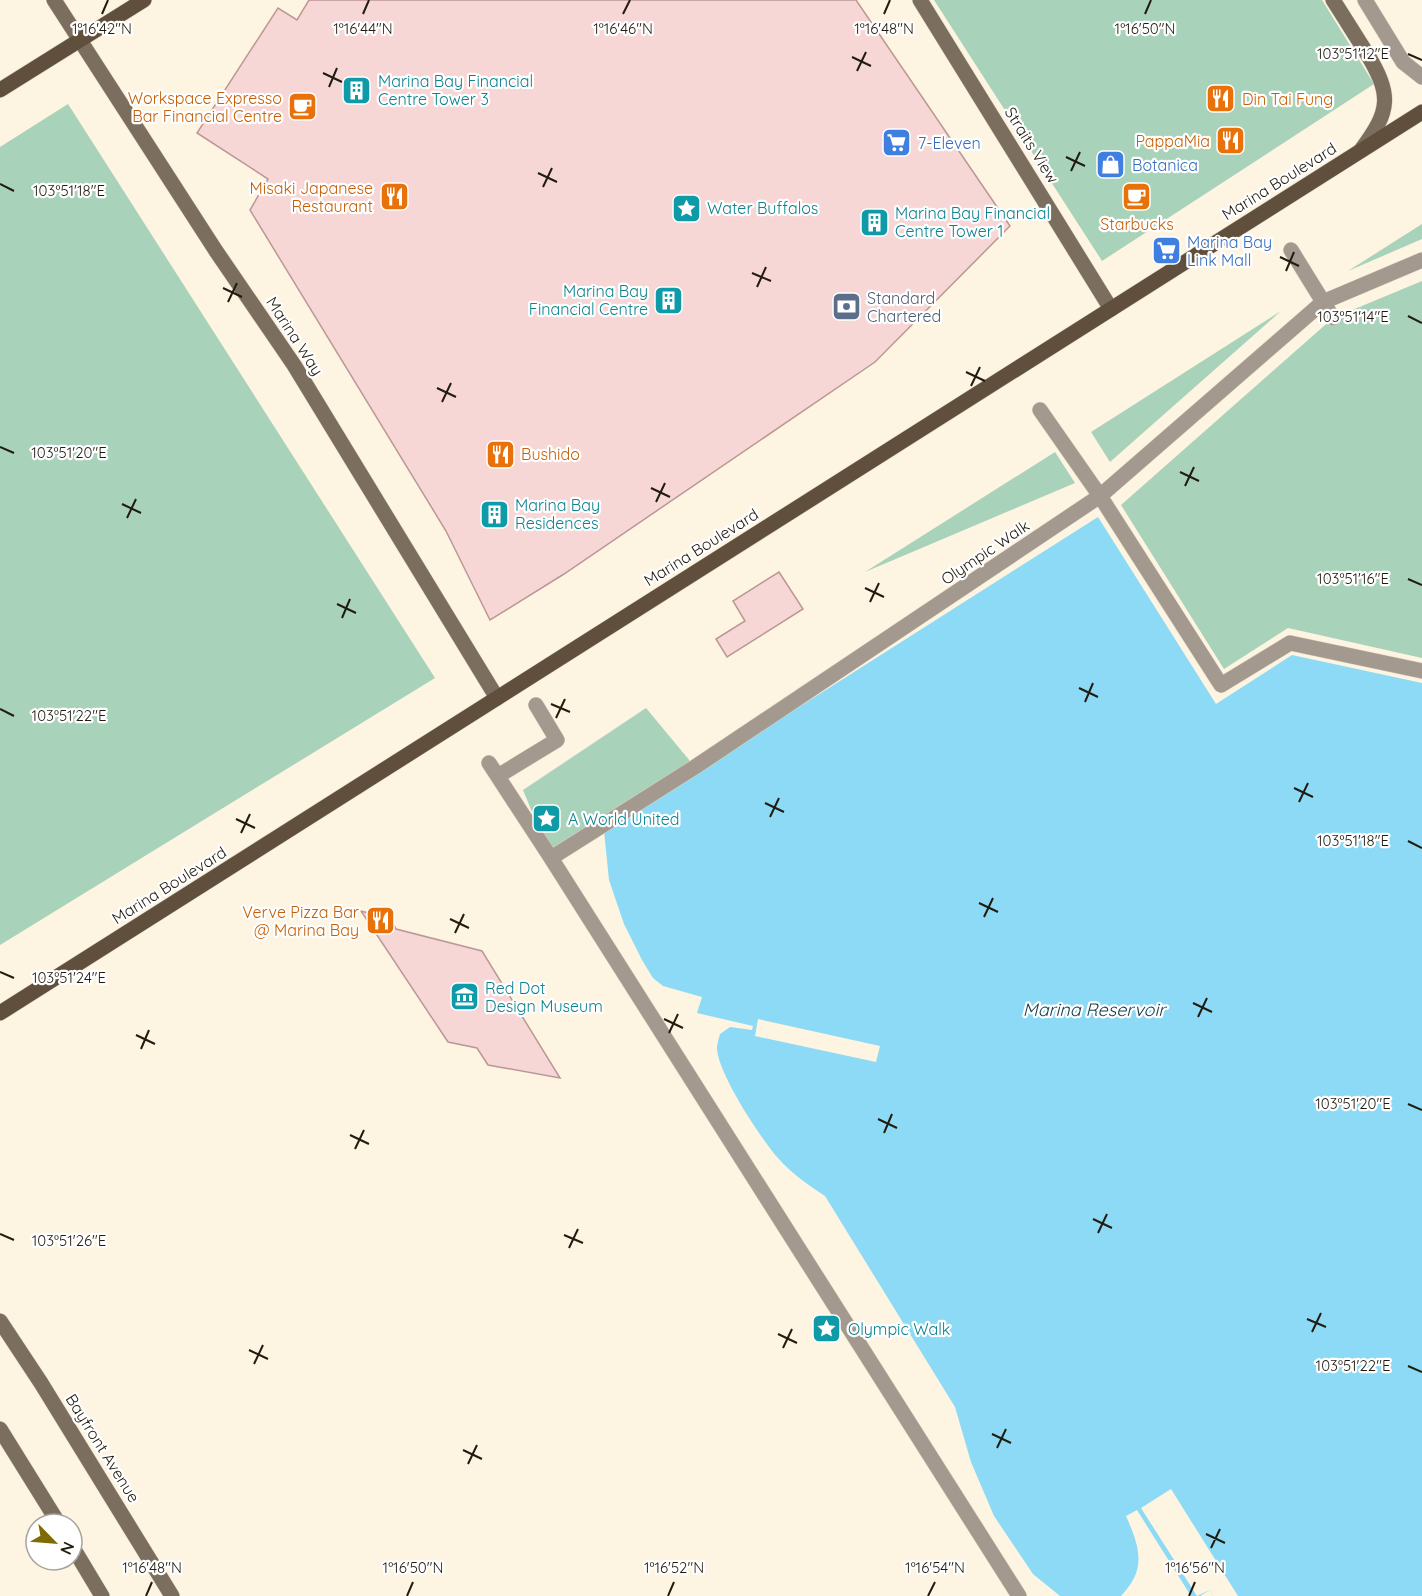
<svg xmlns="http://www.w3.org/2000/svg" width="1422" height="1596" font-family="Quicksand,sans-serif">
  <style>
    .green { fill: #a9d2bb }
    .water { fill: #8cdaf5 }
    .pier { fill: #fdf4e1 }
    .building { fill: #f6d7d6; stroke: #bb9795; stroke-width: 1.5 }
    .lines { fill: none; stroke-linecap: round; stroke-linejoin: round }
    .street-casing { stroke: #dad1c0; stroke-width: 16 }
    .secondary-casing { stroke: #dad1c0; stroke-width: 16 }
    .primary-casing { stroke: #dad1c0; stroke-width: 16 }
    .street { stroke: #a3998e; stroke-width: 15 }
    .secondary { stroke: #7c6e5e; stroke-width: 15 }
    .primary { stroke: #604f3c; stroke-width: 15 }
    .ticks { fill: none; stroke: #211b10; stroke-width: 2 }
    .labels { text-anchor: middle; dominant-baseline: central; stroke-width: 4.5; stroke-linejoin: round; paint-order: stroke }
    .culture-label { font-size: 16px; fill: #0d838f; stroke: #fff; text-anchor: start }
    .food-label { font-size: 16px; fill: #c56008; stroke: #fff; text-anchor: end }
    .shop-label { font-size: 16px; fill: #366cbe; stroke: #fff; text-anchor: start }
    .street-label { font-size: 16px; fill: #211b10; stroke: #fff }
    .service-label { font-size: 16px; fill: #4e5e75; stroke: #fff; text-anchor: start }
    .water-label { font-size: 18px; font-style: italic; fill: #133843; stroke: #fff }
    .ticks-label { font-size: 15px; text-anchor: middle; fill: #211b10; stroke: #fff; stroke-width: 4.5; stroke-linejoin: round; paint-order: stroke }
  </style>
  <rect width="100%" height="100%" fill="#fdf4e1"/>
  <path class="green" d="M934,0H1322L1374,84L1102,261Z
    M68,104L435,678L0,945V147Z
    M1422,224V239L1348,271Z
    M1422,281V658L1288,628L1224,669L1121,505L1333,318Z
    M1281,311L1110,462L1091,432Z
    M1055,452L1075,483L865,572Z
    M646,708L695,767L551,858L523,790Z"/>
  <path class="water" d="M1098,517L1216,704L1292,655L1422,683V1596H1214L1210,1590L1200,1596H1191L1137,1510L1126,1516C1140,1548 1147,1569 1121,1596H1060L1033,1574L994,1516L971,1462L955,1407L825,1196C808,1185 791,1173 778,1158C761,1139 717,1072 717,1048C717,1044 719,1038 720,1034L730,1027L752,1030L753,1026L697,1013L702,997L663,986L653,978L642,960L624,924L609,880L604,831Z"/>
  <path class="pier" d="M758,1019L880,1046L876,1062L755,1036Z
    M1171,1489L1238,1596H1214L1210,1590L1197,1596L1141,1508Z"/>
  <path class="building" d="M309,0H856L1010,226L875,362L564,574L490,620L446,531L250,210L268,179L197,133L278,8L297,20Z
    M779,572L803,609L727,657L716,639L745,621L733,601Z
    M361,911L390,919L396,929L482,951L560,1078L488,1065L477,1048L448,1042Z"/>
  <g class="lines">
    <defs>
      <path id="street" d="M1365,0L1403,62L1422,77
        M1291,250L1333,318
        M1040,410L1100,496L1221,685L1290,643L1422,671
        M489,763L551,858
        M498,776L557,740L536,705
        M1019,1596L551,858L695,767L1100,496L1323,302L1422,260"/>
      <path id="secondary" d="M54,0L216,251L294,365L497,698
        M920,0L1111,309
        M1333,0C1344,17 1355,35 1366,52C1392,95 1391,110 1361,150
        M0,1321L41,1383L172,1596
        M0,1429L59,1524
        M72,1546L102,1596"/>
      <path id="primary" d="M0,90L144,0
        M0,1013L1422,112"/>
    </defs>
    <use href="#street" class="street-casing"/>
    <use href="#secondary" class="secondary-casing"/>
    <use href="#primary" class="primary-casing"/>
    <use href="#street" class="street"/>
    <use href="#secondary" class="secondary"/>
    <use href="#primary" class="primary"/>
  </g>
  <path class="ticks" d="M102,14L108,0M363,14L369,0M623,14L630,0M884,14L890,0M1145,14L1151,0M1408,54L1422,60M852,57L871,66M857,71L866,52M323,73L342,82M329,87L337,68M1066,157L1085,166M1071,171L1080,152M538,173L557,182M0,184L14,191M543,187L552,168M1280,257L1299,266M1286,271L1294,252M752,273L771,281M757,287L766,267M223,288L242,297M228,302L237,283M1408,316L1422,323M966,372L985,381M971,386L980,367M437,388L456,397M442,402L451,383M0,447L14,453M1180,472L1199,481M1185,486L1194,467M651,488L670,497M656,502L665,483M122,504L141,513M127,518L136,499M1408,579L1422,585M865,588L884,597M870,602L879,583M337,604L356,613M342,618L350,599M1079,688L1098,697M1085,702L1093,683M551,704L570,712M0,709L14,716M556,718L565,699M1294,788L1313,797M1299,802L1308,783M765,803L784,812M770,817L779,798M236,819L255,828M241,833L250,814M1408,841L1422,848M979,903L998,912M984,917L993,898M450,919L469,928M455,933L464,914M0,972L14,978M1193,1003L1212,1012M1198,1017L1207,998M664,1019L683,1028M669,1033L678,1014M136,1035L155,1044M141,1049L149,1030M1408,1104L1422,1110M878,1119L897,1128M884,1133L892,1114M350,1135L369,1144M355,1149L364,1130M1093,1219L1112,1228M1098,1233L1107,1214M0,1234L14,1240M564,1235L583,1243M569,1248L578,1229M1307,1319L1326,1327M1312,1332L1321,1313M778,1334L797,1343M783,1348L792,1329M249,1350L268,1359M254,1364L263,1345M1408,1366L1422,1372M992,1434L1011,1443M997,1448L1006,1429M463,1450L482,1459M468,1464L477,1445M1206,1534L1225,1543M1211,1548L1220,1529M146,1596L152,1582M407,1596L413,1582M668,1596L674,1582M928,1596L935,1582M1189,1596L1195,1582"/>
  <defs>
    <symbol id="building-square" viewBox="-11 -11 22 22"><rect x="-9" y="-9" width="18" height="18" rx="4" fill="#0f9aa8" stroke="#fff"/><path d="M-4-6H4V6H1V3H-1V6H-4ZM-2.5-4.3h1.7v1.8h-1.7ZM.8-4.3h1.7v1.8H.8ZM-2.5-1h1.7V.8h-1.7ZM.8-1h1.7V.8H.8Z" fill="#fff"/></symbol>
    <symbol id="restaurant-square" viewBox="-11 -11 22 22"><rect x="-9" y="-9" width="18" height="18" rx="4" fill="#e8710a" stroke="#fff"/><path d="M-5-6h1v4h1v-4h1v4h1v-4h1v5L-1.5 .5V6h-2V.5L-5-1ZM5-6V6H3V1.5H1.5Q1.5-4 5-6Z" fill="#fff"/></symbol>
    <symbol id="cafe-square" viewBox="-11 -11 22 22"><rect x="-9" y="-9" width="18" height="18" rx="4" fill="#e8710a" stroke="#fff"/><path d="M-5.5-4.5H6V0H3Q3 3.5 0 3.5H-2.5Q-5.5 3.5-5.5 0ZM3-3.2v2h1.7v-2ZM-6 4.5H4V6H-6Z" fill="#fff"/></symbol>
    <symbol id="supermarket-square" viewBox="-11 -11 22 22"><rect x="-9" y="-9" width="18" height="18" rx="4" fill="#3f7fe0" stroke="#fff"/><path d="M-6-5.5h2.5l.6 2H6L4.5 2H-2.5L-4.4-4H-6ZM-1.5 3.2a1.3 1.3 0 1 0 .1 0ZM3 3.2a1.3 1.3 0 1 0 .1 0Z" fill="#fff"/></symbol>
    <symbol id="shop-square" viewBox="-11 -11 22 22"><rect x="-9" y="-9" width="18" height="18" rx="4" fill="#3f7fe0" stroke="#fff"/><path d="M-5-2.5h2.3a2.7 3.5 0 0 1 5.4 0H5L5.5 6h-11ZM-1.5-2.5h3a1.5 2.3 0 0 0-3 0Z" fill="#fff"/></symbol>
    <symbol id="sight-square" viewBox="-11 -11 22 22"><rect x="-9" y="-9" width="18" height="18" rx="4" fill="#0f9aa8" stroke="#fff"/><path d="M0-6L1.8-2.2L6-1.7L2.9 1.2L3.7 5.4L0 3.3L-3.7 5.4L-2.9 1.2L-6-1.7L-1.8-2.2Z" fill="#fff"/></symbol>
    <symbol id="bank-square" viewBox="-11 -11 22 22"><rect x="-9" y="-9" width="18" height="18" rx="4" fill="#5c6f8a" stroke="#fff"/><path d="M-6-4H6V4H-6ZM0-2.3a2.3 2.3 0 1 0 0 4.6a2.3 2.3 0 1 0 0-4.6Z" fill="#fff"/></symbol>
    <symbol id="museum-square" viewBox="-11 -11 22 22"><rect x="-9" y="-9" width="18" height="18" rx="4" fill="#0f9aa8" stroke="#fff"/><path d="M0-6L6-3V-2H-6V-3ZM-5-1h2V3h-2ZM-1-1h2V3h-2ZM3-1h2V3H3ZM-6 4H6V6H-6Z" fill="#fff"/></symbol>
  </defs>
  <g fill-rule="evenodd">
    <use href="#building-square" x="340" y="74" width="33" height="33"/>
    <use href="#restaurant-square" x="1204" y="82" width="33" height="33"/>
    <use href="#cafe-square" x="286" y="90" width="33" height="33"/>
    <use href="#restaurant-square" x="1214" y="124" width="33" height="33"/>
    <use href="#supermarket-square" x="880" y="126" width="33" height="33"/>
    <use href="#shop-square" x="1094" y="148" width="33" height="33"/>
    <use href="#cafe-square" x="1120" y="180" width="33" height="33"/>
    <use href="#restaurant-square" x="378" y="180" width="33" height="33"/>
    <use href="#sight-square" x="670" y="192" width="33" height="33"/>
    <use href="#building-square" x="858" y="206" width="33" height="33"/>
    <use href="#supermarket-square" x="1150" y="234" width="33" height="33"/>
    <use href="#building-square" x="652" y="284" width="33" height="33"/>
    <use href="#bank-square" x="830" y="290" width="33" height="33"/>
    <use href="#restaurant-square" x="484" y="438" width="33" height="33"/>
    <use href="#building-square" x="478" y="498" width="33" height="33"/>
    <use href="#sight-square" x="530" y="802" width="33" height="33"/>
    <use href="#restaurant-square" x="364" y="904" width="33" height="33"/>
    <use href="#museum-square" x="448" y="980" width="33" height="33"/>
    <use href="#sight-square" x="810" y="1312" width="33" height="33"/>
  </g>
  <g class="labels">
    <g class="culture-label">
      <text x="378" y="81">Marina Bay Financial<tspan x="378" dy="18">Centre Tower 3</tspan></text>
      <text x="707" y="208">Water Buffalos</text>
      <text x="895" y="213">Marina Bay Financial<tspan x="895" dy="18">Centre Tower 1</tspan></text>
      <text x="648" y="291" text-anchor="end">Marina Bay<tspan x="648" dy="18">Financial Centre</tspan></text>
      <text x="515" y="505">Marina Bay<tspan x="515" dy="18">Residences</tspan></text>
      <text x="568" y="819">A World United</text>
      <text x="485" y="988">Red Dot<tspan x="485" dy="18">Design Museum</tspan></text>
      <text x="848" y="1329">Olympic Walk</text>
    </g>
    <g class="food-label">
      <text x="282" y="98">Workspace Expresso<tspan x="282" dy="18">Bar Financial Centre</tspan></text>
      <text x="1242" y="99" text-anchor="start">Din Tai Fung</text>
      <text x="1210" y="141">PappaMia</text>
      <text x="373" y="188">Misaki Japanese<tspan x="373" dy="18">Restaurant</tspan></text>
      <text x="1137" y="224" text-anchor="middle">Starbucks</text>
      <text x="521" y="454" text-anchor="start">Bushido</text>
      <text x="359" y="912">Verve Pizza Bar<tspan x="359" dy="18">@ Marina Bay</tspan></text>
    </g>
    <g class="shop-label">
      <text x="918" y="143">7-Eleven</text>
      <text x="1132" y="165">Botanica</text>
      <text x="1187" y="242">Marina Bay<tspan x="1187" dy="18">Link Mall</tspan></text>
    </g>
    <g class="street-label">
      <text transform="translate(1032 145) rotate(58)">Straits View</text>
      <text transform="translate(1279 181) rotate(-32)">Marina Boulevard</text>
      <text transform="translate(295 336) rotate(57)">Marina Way</text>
      <text transform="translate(701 547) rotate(-32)">Marina Boulevard</text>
      <text transform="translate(985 552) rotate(-34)">Olympic Walk</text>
      <text transform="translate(169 885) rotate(-32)">Marina Boulevard</text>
      <text transform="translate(103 1448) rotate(58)">Bayfront Avenue</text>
    </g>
    <g class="service-label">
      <text x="867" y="298">Standard<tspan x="867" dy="18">Chartered</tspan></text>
    </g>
    <g class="water-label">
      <text x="1094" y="1009">Marina Reservoir</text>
    </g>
  </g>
  <g class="ticks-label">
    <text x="102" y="34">1°16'42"N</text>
    <text x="363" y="34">1°16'44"N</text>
    <text x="623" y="34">1°16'46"N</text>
    <text x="884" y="34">1°16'48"N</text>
    <text x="1145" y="34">1°16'50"N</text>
    <text x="1353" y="59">103°51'12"E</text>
    <text x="69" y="196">103°51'18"E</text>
    <text x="1353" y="322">103°51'14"E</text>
    <text x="69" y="458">103°51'20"E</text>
    <text x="1353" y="584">103°51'16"E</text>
    <text x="69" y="721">103°51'22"E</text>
    <text x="1353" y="846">103°51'18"E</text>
    <text x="69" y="983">103°51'24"E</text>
    <text x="1353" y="1109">103°51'20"E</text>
    <text x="69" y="1246">103°51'26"E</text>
    <text x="1353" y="1371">103°51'22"E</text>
    <text x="152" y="1573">1°16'48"N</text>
    <text x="413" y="1573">1°16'50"N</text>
    <text x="674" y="1573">1°16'52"N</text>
    <text x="935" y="1573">1°16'54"N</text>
    <text x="1195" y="1573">1°16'56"N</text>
  </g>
  <g transform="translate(54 1542) rotate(115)"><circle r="28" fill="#ffffff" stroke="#a6a49f" stroke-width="1.5"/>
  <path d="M0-4.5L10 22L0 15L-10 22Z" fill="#7f6b04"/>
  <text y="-9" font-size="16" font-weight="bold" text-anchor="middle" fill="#211b10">N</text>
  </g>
</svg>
